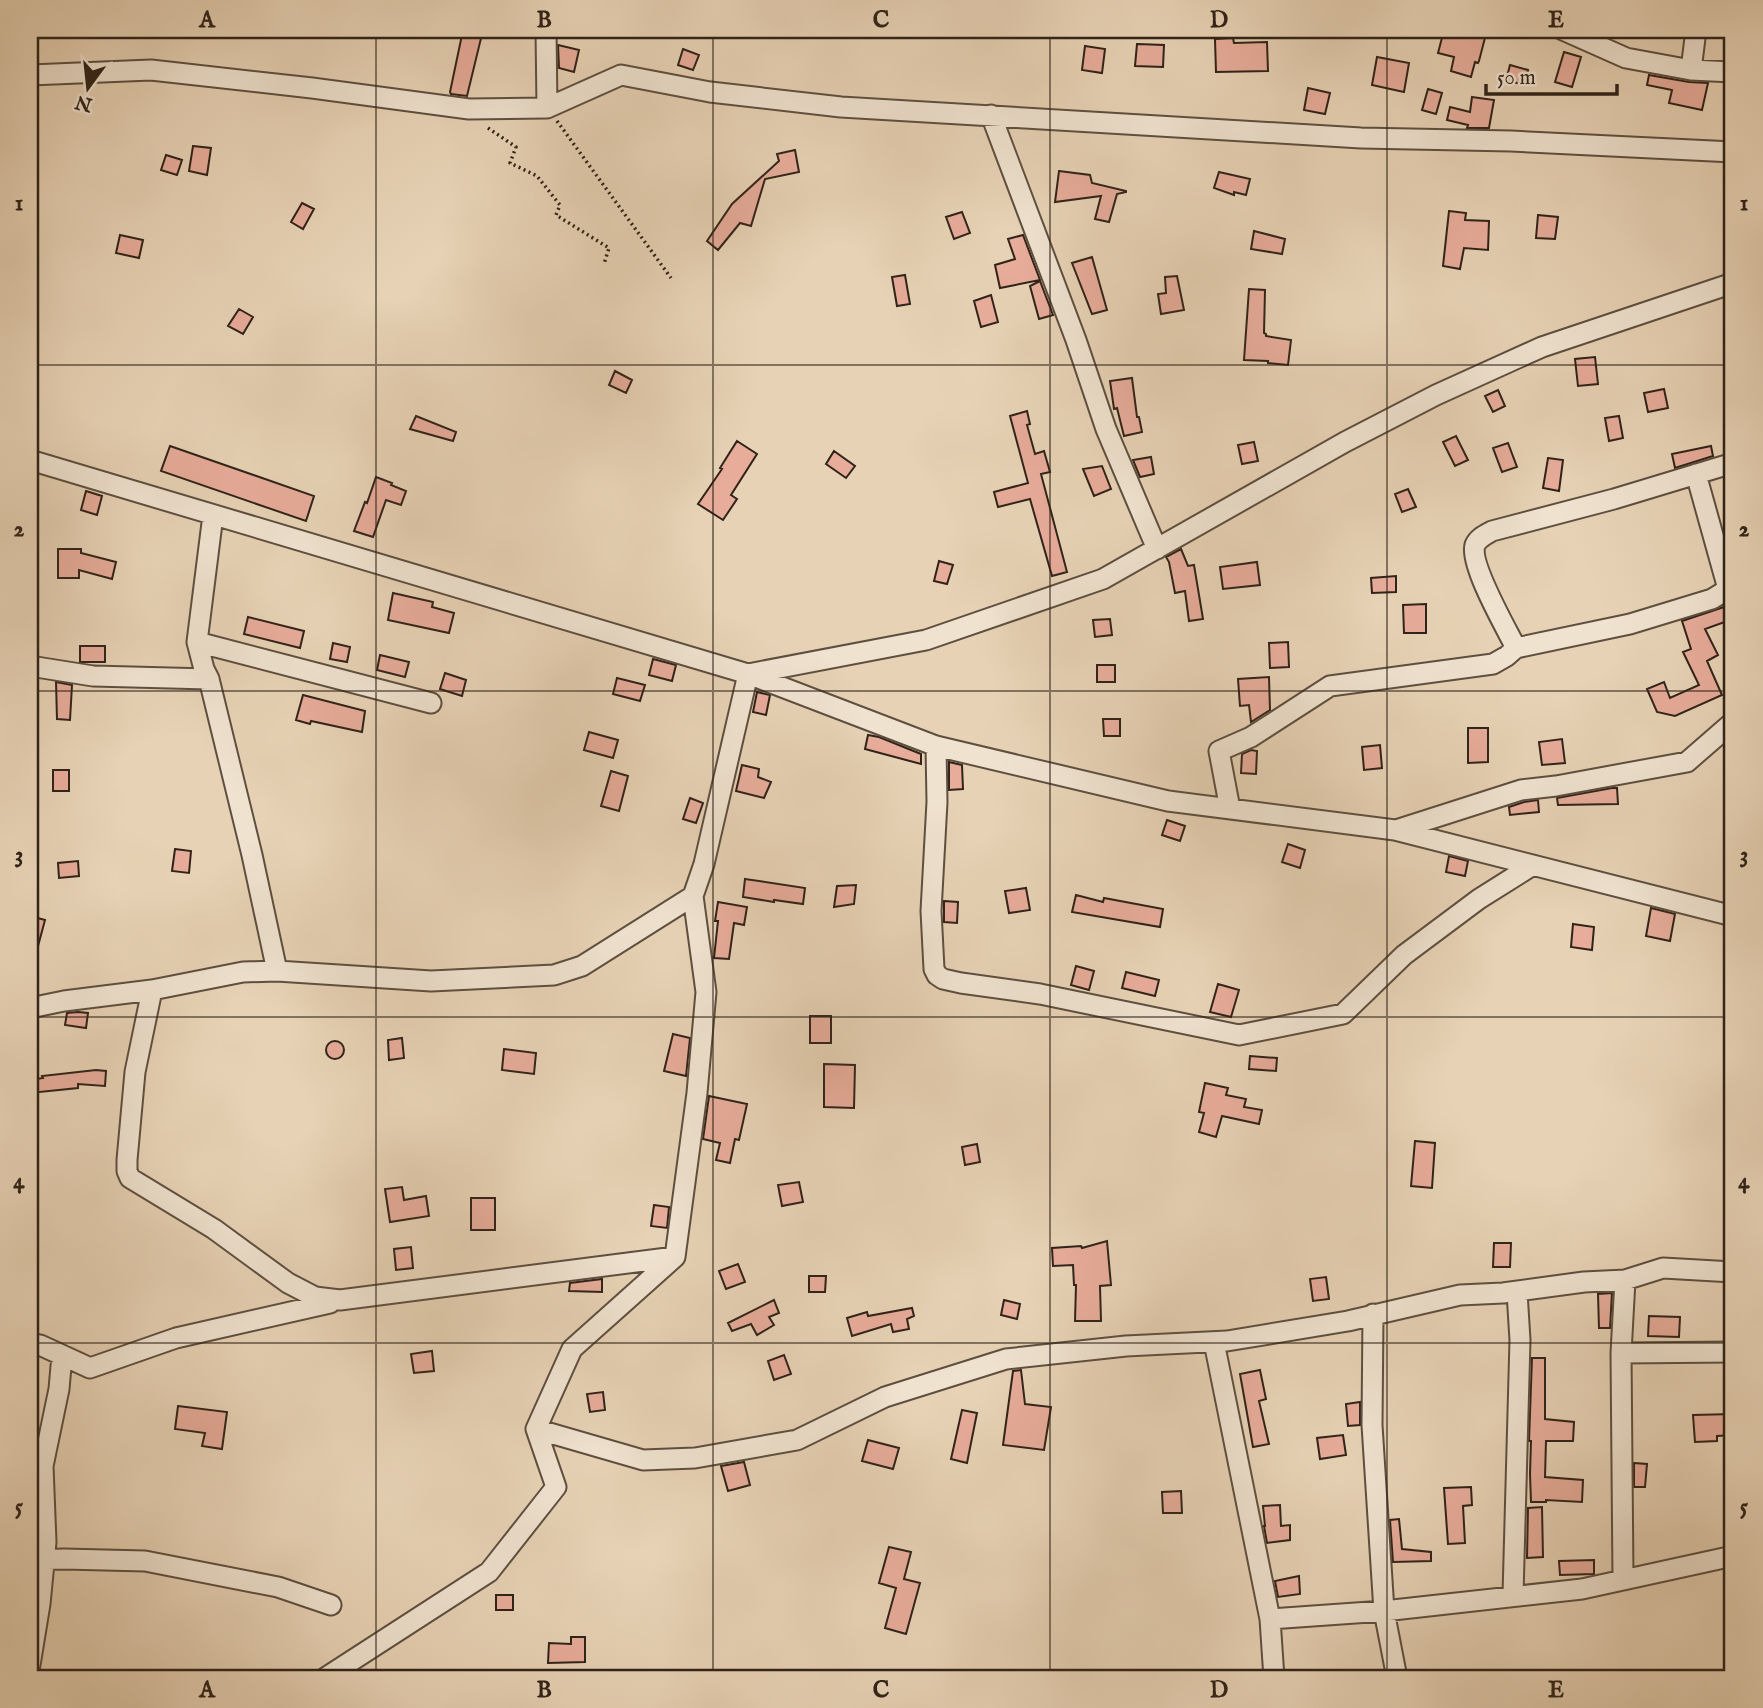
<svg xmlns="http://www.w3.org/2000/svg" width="1763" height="1708" font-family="'IM FELL English',serif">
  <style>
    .building { fill: #e7ac9a; stroke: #302319; stroke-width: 2 }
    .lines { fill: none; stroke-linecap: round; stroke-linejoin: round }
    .street-casing { stroke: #5e4f40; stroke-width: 23 }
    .path { stroke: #302319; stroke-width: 3.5; stroke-dasharray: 2 3.5; stroke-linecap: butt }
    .street { stroke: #efe2cf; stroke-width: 19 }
    .grid { fill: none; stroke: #302319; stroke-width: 2; stroke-opacity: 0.55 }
    .neatline { fill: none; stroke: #302319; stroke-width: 2.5 }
    .grid-label { font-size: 23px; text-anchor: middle; font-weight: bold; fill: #302319 }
  </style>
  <rect width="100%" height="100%" fill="#e7d2b5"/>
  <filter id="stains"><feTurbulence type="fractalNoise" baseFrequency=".00286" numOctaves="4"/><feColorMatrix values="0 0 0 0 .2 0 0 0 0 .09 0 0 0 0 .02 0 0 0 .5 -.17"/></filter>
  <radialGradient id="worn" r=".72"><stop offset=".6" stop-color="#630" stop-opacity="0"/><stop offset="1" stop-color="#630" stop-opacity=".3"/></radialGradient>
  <path class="building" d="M463,30H483L467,96L451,94L450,92Z
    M1444,30H1487L1479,61L1478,63L1475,62L1471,77L1451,71L1454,57L1438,53Z
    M1233,38L1234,43L1267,42L1268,71L1216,72L1215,39Z
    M1137,44L1164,45L1163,67L1135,66Z
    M558,45L579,50L574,72L559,68Z
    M1085,46L1105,49L1102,73L1082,70Z
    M683,49L699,55L693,70L678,65Z
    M1564,52L1581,57L1572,87L1555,82Z
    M1377,57L1409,63L1404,92L1372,85Z
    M1510,65L1528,70L1524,85L1506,80Z
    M1649,75L1689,82L1708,83L1702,110L1669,103L1672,90L1647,85Z
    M1308,88L1330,93L1325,114L1304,110Z
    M1428,89L1442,93L1436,114L1422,110Z
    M1472,97L1494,100L1489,128H1467L1468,125L1447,120L1450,107L1470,112Z
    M193,146L211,148L207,175L189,171Z
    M795,150L799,172L765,179L751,226L740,223L718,250L707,241L732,204L779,161L777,154Z
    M166,155L182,160L177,175L161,170Z
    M1059,171L1090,175L1092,183L1126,191V192L1117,194L1109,222L1095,219L1101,196L1055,202Z
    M1219,172L1250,179L1246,195L1234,192V195L1214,188Z
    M302,203L314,209L303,229L291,222Z
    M1449,211L1466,213L1465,220L1489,221L1488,250L1464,248L1460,269L1443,266Z
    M962,212L970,233L954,239L946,217Z
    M1538,215L1558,217L1555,239L1536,238Z
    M1254,231L1285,239L1282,254L1251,249Z
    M120,235L143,240L139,258L116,253Z
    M1023,235L1040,280L1000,288L995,265L1015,259L1008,239Z
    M1092,257L1107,310L1092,314L1072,263Z
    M905,275L910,304L897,306L892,277Z
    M1177,276L1184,310L1161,314L1158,294L1166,293L1165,277Z
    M1040,281L1053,315L1039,319L1030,286Z
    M1249,289L1265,290L1264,333L1266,334V336L1291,340L1288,365L1268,363V361L1244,360Z
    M991,295L998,322L981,327L974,301Z
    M239,309L253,317L243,334L228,326Z
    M1595,357L1598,384L1578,386L1575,359Z
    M615,371L632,380L626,393L609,385Z
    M1132,378L1137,417H1139L1142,432L1124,436L1117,408L1114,409L1110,381Z
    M1664,389L1668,408L1648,412L1644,393Z
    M1498,390L1505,406L1493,412L1485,396Z
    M1027,411L1030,424L1027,425L1035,454L1044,451L1050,472L1041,474L1067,572L1052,576L1030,499L998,507L994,492L1028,483L1010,416Z
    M416,416L456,432L453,441L410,429Z
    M1619,416L1623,438L1609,441L1605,418Z
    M1456,436L1468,460L1455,466L1443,442Z
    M737,441L757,454L731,495L737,499L723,520L698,504L722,469L720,468Z
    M1254,442L1258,461L1242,464L1238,445Z
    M1508,443L1517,467L1502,472L1493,448Z
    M170,446L314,496L306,521L161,471Z
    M1711,446L1713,456L1675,468L1672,454Z
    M834,451L855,466L846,478L826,464Z
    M1151,457L1154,474L1140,477L1133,460Z
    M1548,458L1563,460L1559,491L1543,488Z
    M1102,466L1111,489L1094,496L1083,469Z
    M376,477L392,483L391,485L406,491L401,505L386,500L373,537L354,531L365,502L367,503Z
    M1408,489L1416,507L1402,512L1395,494Z
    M86,491L102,496L97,515L81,510Z
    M58,549H81V553L116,562L112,579L79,570V578H58Z
    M1181,549L1188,566L1194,565L1203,619L1189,621L1185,591L1175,593L1169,562L1166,557Z
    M939,561L953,565L947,584L934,581Z
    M1257,562L1260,585L1223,589L1220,567Z
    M1396,576V592L1372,593L1371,578Z
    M393,593L433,602L432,607L454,613L449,633L388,620Z
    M1426,604V633H1404L1403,605Z
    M1733,604V619L1705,629L1718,655L1707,661L1722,695L1675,716L1657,712L1647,689L1664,682L1670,698L1699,685L1683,652L1691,649L1682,621Z
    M248,617L304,631L300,648L244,634Z
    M1110,619L1112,635L1095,637L1093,620Z
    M1288,642L1289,667L1270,668L1269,643Z
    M333,643L350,647L347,662L330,659Z
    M80,646H105V662H80Z
    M380,655L409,662L405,677L377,670Z
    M653,659L676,665L672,681L649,675Z
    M1097,665H1115V682H1097Z
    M445,673L466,680L462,696L440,689Z
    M1269,677L1270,710L1251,722L1249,705L1240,706L1238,679Z
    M617,678L645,685L640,701L613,694Z
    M56,682L72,685L70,720L57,719Z
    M757,692L770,695L766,715L753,712Z
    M303,695L365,711L362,732L311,721L310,724L296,720Z
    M1103,719H1120V736H1104Z
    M1468,728H1488V762L1468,763Z
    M589,732L618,740L613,758L584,750Z
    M868,735L879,737L921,754V764L865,749Z
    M1562,739L1565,763L1542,765L1539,742Z
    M1380,745L1382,768L1364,770L1362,747Z
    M1251,750L1257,751L1256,774L1241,773L1242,754Z
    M949,762L962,765L963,789L949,790Z
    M742,765L759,769L758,777L771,782L764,798L736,791Z
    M53,770H69V791H53Z
    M611,771L628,776L619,811L601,806Z
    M1612,788H1617L1618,804L1558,805L1557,798Z
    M690,798L703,803L696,823L683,819Z
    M1538,800L1539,812L1510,815L1509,807L1524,802Z
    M1167,820L1185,826L1180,841L1162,835Z
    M1288,844L1305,850L1300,868L1282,862Z
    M175,849L191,851L189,873L172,871Z
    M1449,856L1468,861L1465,876L1446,872Z
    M78,861L79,876L59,878L58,863Z
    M745,879L805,888L803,904L774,900V902L743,897Z
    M856,885L854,904L834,907L837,886Z
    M1026,888L1030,910L1009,913L1005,891Z
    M1076,895L1103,902L1104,898L1163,909L1160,927L1072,912Z
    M944,901L958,902L957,923L944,922Z
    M718,902L747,907L744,925L734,923L729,959L714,958L718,921H715Z
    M1651,908L1675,914L1670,941L1646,936Z
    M30,916L45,920L34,961L30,960Z
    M1573,924L1594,927L1592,950L1571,947Z
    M1076,966L1094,971L1089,990L1071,985Z
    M1126,972L1159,980L1155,996L1122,988Z
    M1218,984L1239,990L1231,1017L1210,1012Z
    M78,1012L88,1013L86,1028L65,1025L67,1013Z
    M810,1016H831V1043H810Z
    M673,1034L690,1038L686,1076L664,1071Z
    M402,1038L404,1058L389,1060L388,1040Z
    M326 1050a9 9 0 1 1 18 0a9 9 0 1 1-18 0Z
    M504,1049L536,1053L534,1074L502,1070Z
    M1250,1056L1277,1058L1276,1071L1249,1069Z
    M824,1064L855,1065L854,1108L824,1107Z
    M96,1070L106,1071L105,1086L78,1084V1088L30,1093V1080L43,1078L42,1076Z
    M1205,1083L1228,1088L1226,1095L1246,1099L1244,1107L1262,1110L1259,1124L1222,1116L1216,1137L1199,1132L1204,1113L1199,1112Z
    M709,1096L747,1104L739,1140L735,1139L730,1163L716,1160L720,1143L703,1139Z
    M1415,1141L1435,1143L1432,1188L1411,1186Z
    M977,1144L980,1162L965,1165L962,1147Z
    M799,1182L803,1202L782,1206L778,1185Z
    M402,1187L404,1200L426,1196L429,1216L390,1222L385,1189Z
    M471,1198H495V1230H471Z
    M654,1205L669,1207L667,1228L651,1226Z
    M1107,1241L1111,1285L1100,1286L1101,1321H1075L1076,1285H1074L1073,1265L1053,1266L1052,1248L1081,1246L1082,1248Z
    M1494,1243H1511L1510,1267H1493Z
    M411,1247L413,1268L396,1270L394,1249Z
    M738,1264L745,1282L726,1289L719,1271Z
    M809,1276H826L825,1292H809Z
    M1326,1277L1329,1299L1313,1301L1310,1279Z
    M602,1279V1292L569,1291L570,1283Z
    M1612,1293L1610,1328H1599L1598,1294Z
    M774,1300L779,1313L769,1317L774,1325L757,1335L751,1324L732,1331L728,1323Z
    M1004,1300L1020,1304L1017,1319L1001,1315Z
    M912,1308L914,1316L907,1319L909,1329L893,1332L891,1324L852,1336L847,1318L867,1312L868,1316Z
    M1649,1316L1680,1317L1679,1337L1648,1336Z
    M432,1351L434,1371L414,1373L411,1354Z
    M784,1355L791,1374L774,1380L768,1361Z
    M1532,1358H1545V1419L1574,1422L1573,1441H1546L1545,1477L1583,1480L1582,1502L1546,1500V1502H1531L1530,1474L1531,1441H1529Z
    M1021,1370L1025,1404L1051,1407L1044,1450L1003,1445L1013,1371Z
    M1260,1370L1266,1399L1259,1401L1269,1444L1253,1447L1240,1374Z
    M603,1392L605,1410L590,1412L587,1394Z
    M1360,1402V1425L1348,1426L1346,1404Z
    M178,1406L227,1412L222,1449L202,1446L205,1433L175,1429Z
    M962,1410L977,1413L967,1463L951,1459Z
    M1733,1414V1435L1717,1436V1441L1695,1442L1693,1415Z
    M1343,1435L1346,1455L1320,1459L1317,1438Z
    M868,1440L899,1448L893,1469L862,1461Z
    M744,1462L750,1485L728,1491L721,1466Z
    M1634,1463L1647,1464L1645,1487H1634Z
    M1471,1487L1472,1505L1463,1506L1465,1543L1448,1544L1444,1488Z
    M1181,1491L1182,1513H1163L1162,1492Z
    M1280,1505L1281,1526L1290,1525V1540L1267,1543L1264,1526H1265L1263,1506Z
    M1542,1507L1543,1557L1527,1558L1528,1508Z
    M1399,1519L1402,1549L1431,1552V1561L1393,1562L1390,1520Z
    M889,1547L911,1552L904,1579L920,1583L906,1634L885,1628L896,1588L879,1583Z
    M1594,1560V1574L1560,1575L1559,1561Z
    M1299,1576L1300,1594L1278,1597L1275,1581Z
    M496,1595H513V1610H496Z
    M571,1637H585V1662L548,1663L549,1643L571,1644Z"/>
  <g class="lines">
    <defs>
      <path id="street" d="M546,30L547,108
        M1563,30L1626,58L1691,70L1733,72
        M1691,70L1696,30
        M30,75L151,70L312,88L469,109L547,108L621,75L710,92L841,107L1361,138L1511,141L1733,152
        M991,115L1076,340L1106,429L1157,549
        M30,460L748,674L936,746L1168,801L1395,830L1733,916
        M1696,474L1728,589
        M213,515L197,642L204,669L209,679L252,855L277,971
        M197,642L431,703
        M1516,648C1506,628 1469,564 1475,545C1478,538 1485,535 1492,531L1614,499L1733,463
        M30,666L93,676L209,679
        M936,746L937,802L931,911L934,969L937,975L943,979L961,983L1040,994L1239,1035L1343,1014L1404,955L1479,899L1533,865
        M1230,809L1219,751L1251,737L1330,686L1493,664L1507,656L1516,648L1630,624L1712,599L1733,586
        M1396,830L1521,790L1556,786L1687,762L1733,722
        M152,990L135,1072L127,1160V1171L130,1178L214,1229L288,1283L315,1297L340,1300L675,1257
        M30,1008L64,1001L152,990L243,972L277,971L431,981L554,975L582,966L693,896
        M1625,1280L1621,1353L1733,1352
        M1373,1314L1372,1425L1384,1611L1397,1678
        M1214,1342L1270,1619L1384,1611L1582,1589L1733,1556
        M30,1343L40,1345L90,1368L176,1338L330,1303
        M1621,1353L1623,1579
        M536,1429L643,1460L695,1458L797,1440L885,1397L1006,1359L1126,1346L1227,1341L1348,1321L1460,1295L1503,1293L1584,1282L1625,1280L1663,1268L1733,1272
        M30,1560L64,1559L145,1561L278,1587L331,1605
        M1513,1595L1520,1340L1517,1292
        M1270,1619L1274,1678
        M30,1665L40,1604L46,1542L43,1466L59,1389L62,1355
        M325,1678L489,1572L556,1487L536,1429L572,1349L675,1257L697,1093L706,992L693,896L704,864L748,674L926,640L1103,579L1345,442L1436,395L1542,347L1733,283"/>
    </defs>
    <use href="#street" class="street-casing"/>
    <path class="path" d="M557,121L671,278
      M488,128L516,147L510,163L537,176L560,205L556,215L609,248L604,264"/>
    <use href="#street" class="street"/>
  </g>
  <path class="grid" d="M376,30V1678M713,30V1678M1050,30V1678M1387,30V1678M30,365H1733M30,691H1733M30,1017H1733M30,1343H1733"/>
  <rect width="1763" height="1708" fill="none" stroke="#e7d2b5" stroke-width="77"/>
  <g transform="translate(88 88) rotate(195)" stroke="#efe2cf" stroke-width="5" paint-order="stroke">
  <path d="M0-5L12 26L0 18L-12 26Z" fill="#302319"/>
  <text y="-10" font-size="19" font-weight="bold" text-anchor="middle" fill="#302319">N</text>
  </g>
  <path d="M1486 84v10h131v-10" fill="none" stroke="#302319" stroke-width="3.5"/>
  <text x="1497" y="84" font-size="21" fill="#302319" stroke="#efe2cf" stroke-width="5" paint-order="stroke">50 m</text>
  <rect x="38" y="38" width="1686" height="1632" class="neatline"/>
  <g class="grid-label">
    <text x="207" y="27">A</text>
    <text x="544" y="27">B</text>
    <text x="881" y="27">C</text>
    <text x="1219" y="27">D</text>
    <text x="1556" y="27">E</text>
    <text x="19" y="210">1</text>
    <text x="1744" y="210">1</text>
    <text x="19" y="536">2</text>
    <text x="1744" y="536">2</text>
    <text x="19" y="862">3</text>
    <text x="1744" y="862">3</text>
    <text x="19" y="1188">4</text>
    <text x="1744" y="1188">4</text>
    <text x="19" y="1514">5</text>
    <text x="1744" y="1514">5</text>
    <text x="207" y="1697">A</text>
    <text x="544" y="1697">B</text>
    <text x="881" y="1697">C</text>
    <text x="1219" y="1697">D</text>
    <text x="1556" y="1697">E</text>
  </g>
  <rect width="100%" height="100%" filter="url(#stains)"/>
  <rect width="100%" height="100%" fill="url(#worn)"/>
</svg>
